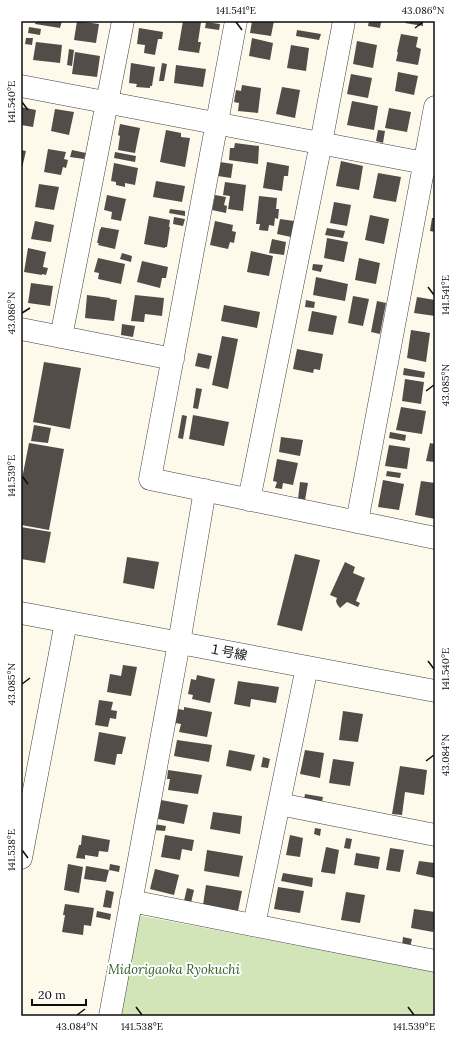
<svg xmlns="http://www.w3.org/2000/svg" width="456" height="1037" font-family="Lora,'Noto Sans JP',serif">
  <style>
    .green { fill: #d1e5b9 }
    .building { fill: #534d49 }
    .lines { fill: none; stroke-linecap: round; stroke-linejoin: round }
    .minor-casing { stroke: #3f3f3f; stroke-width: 23 }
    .minor { stroke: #fff; stroke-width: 22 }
    .ticks { fill: none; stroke: #0c0c0c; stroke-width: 1.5 }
    .labels { text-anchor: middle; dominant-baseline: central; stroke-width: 4; stroke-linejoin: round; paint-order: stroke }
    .street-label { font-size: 13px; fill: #0c0c0c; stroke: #fff }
    .park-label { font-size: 13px; font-style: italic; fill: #305e22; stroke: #fff }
    .neatline { fill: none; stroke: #0c0c0c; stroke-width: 1.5 }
    .ticks-label { font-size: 10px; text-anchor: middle; fill: #0c0c0c }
  </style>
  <rect width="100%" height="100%" fill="#fdfaec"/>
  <path class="green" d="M137,915L435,972V1016H119Z"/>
  <path class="building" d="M36,21H62L60,28L35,24Z
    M77,21L99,24L96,43L74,40Z
    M183,21L201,22L198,42H201L199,53L178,50Z
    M252,21H274L271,36L250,33Z
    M369,21H383L382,23L381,22L380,28L368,26Z
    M406,21H423V26L405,23Z
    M206,22L220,24L219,30L205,28Z
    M29,27L41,29L40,35L28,33Z
    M139,28L163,32L162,39H158L155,55L144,53L145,45L137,44Z
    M297,30L321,34L319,40L296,36Z
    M401,34L418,37L416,47L421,49L418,65L396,61L398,52H397Z
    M26,38H33L32,45L25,44Z
    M252,38L273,43L270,60L249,56Z
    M357,41L377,45L373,68L353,64Z
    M36,42L62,45L60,63L33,60Z
    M291,45L309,48L306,71L287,68Z
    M69,49L74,50L72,66L67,65Z
    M75,52L100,56L97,77L72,74Z
    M131,63L155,67L152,86H150V88L136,87L137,84L129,83Z
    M162,63L167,64L164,81H159Z
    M176,65L206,69L203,87L174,83Z
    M398,72L418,76L414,95L395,91Z
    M351,74L372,78L368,98L347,94Z
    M242,85L261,88L258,113L238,111L239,103L234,102L236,90L241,91Z
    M282,87L300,90L295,118L276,114Z
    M352,101L378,106L374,130L347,125Z
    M21,107L36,110L33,127L21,125Z
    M389,108L411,112L407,132L385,128Z
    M55,109L74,112L69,135L51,131Z
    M120,124L140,128L135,153L118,150L120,136L118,135Z
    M166,130L181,133V137L190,138L185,167L160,162Z
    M378,130L385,131L383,143L376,141Z
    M235,143L259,146L258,164L229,160L230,148H234Z
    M48,149L66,152L64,159L68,160L66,168L63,167L61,175L44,172Z
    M21,150L26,151L22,168H21Z
    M72,150L86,153L84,159L70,157Z
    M115,152L136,156L135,162L114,158Z
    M341,161L363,166L359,190L336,186Z
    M220,162L233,164L231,178L218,176Z
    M267,162L289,166L288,176H284L282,191L263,188Z
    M114,163L138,168L135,185L125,183V187L116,185V182L111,181Z
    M378,173L401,177L396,202L373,198Z
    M156,181L185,186L182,202L153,197Z
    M225,182L246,185L243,211L228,209L230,196L223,195Z
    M39,184L59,187L54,210L35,207Z
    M107,195L126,199L121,221L111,219L112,212L104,210Z
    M215,195L226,197L224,205L227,206L226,213L212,210Z
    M259,196L277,198L276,209H279L278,219L275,218L274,226L269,225L268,231L259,230L260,224H256Z
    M334,202L351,205L347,226L330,223Z
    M170,209L185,211V216L169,213Z
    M370,215L389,219L384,244L365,240Z
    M149,216L170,220L169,227H170L167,247H165V248L144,244Z
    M174,217L185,219L183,226L173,224Z
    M432,218H435V232L430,231Z
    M280,219L294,221L291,237L277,234Z
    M35,221L54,225L51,242L31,239Z
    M215,221L233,225L232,231L236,232L234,243L230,242L228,249L210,245Z
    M101,227L119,230L115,249L98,245L99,243H97L100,229H101Z
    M327,228L345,231L343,238L325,235Z
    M327,238L348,242L344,262L324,258Z
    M272,239L286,242L284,255L269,253Z
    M28,248L46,252L43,267L48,268L46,275L42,274V275L24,272Z
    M251,251L273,256L269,276L247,272Z
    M122,253L132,256L131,262L120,259Z
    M98,258L125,264L121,284L98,279L99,273L94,272Z
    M359,258L380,263L376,284L355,280Z
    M142,261L168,267L166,278H162L160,288L137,282Z
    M313,264L323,265L321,272L312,270Z
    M316,277L348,284L345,301L313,295Z
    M31,283L53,286L50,306L28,303Z
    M87,295L110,298V299L117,300L114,321L85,318Z
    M135,295L164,298L162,316L145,314L144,322L131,321Z
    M353,296L369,299L363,326L348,323Z
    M417,297L435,300V316L414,313Z
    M306,300L315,302L314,308L305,307Z
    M377,301L386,303L380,334L371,332Z
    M224,305L260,312L257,328L221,321Z
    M312,311L337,316L333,335L308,331Z
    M122,324L135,326L133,337L121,335Z
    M411,330L430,333L426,362L407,358Z
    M222,336L238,339L228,389L212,385Z
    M297,349L323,354L320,370L314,369L313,373L293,369Z
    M198,353L212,356L209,369L195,366Z
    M44,362L81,368L70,429L33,422Z
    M404,368L425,372L424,378L403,375Z
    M405,379L424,382L421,404L402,401Z
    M196,388L202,389L198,409L193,408Z
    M401,407L426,411L422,434L396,430Z
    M182,415L187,416L183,439L178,438Z
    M193,415L229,422L224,446L189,439Z
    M34,425L51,428L48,443L31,441Z
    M390,432L406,435L405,441L389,438Z
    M281,437L303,440L300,456L279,452Z
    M29,443L64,449L49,530L21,525V484Z
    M430,443L435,444V462L426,461Z
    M389,445L410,448L407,469L385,466Z
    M277,459L298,463L293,485L283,483L282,489L275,488L277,482L273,481Z
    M387,471L401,473L400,478L386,476Z
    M383,480L404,484L399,510L378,507Z
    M421,481L435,483V519L415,515Z
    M300,482L308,483L305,500L298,499Z
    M21,527L51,532L45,563L21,559Z
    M295,554L320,560L302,631L277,625Z
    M127,557L159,562L154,589L123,583Z
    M345,562L355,567L353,573L365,578L356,601L360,603L358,607L347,602L340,608L337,604L336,601L337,598L330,595Z
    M123,665L137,667L131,696L107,692L110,674L121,676Z
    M197,675L215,679L210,703L192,699L193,695L188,694L191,679L196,680Z
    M238,681L279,687L276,703L251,699L250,707L234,704Z
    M99,700L113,702L111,710L117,711L116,719L110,718L108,727L95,725Z
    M184,707L212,712L207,737L179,732L181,724L175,723L178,709L184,710Z
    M343,711L363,714L358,742L339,740Z
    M99,732L126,737L122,754H117L115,765L94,761Z
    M177,740L212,745L209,762L174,756Z
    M229,750L255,755L251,771L226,766Z
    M305,750L324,753L320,778L300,774Z
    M263,757L270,759L268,768L261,767Z
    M333,759L354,762L350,786L329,783Z
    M400,766L427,770L424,795L405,792L402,815L392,814Z
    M168,770L202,775L198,794L168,790L170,779H167Z
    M305,794L323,797L322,802L304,800Z
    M161,800L188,805L184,824L158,819Z
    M213,812L242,816L240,834L210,829Z
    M154,824L166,826L165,831L153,830Z
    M315,828L321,829L320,836L314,834Z
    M82,835L110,840L108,852L99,851L98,857L85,855V859L76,858L79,845H81Z
    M165,835L194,840L192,851L182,849L180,860L161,857Z
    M290,835L303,838L300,857L286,855Z
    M346,838L352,839L350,849L344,848Z
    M326,847L339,850L335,874L321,872Z
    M390,848L404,850L400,872L386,870Z
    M207,850L243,856L239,877L204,871Z
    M356,853L380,857L378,869L354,865Z
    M419,861L435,863V878L416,874Z
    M68,864L83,867L79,893L64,890Z
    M110,864L120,866L119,872L109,870Z
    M86,866L109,870L106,882L84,879Z
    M155,869L179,875L174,895L150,889Z
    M283,873L313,878L312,887L281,881Z
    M206,885L242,891L238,911L203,905Z
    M278,887L304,891L300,913L274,909Z
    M187,888L194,890L190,907L183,905Z
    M106,890L114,892L111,908L103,907Z
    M346,892L365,895L360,923L341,920Z
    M65,904L94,908L91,926L84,925L83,935L62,932L65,915H63Z
    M414,909L435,912V924L433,932L411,928Z
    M97,911L111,914L110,920L96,917Z
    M403,937L412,939L410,947L402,946Z"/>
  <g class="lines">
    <defs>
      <path id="minor" d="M236,21L150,479L435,538
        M21,86L435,165
        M21,329L173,359
        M61,337L123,21
        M249,500L321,143L344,21
        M357,522L435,107
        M21,613L435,691
        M279,804L435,835
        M21,858L66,622
        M131,901L435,961
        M254,925L307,667
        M110,1016L179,643L205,490"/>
    </defs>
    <use href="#minor" class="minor-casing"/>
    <use href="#minor" class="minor"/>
  </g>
  <path class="ticks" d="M236,22L242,30M415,28L423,22M22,102L28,110M428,287L434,295M22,313L30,308M426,391L434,385M22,476L28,484M428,661L434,669M22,684L30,678M426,761L434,755M22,850L28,858M136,1007L142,1015M408,1007L414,1015M77,1015L85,1009"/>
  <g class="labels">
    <g class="street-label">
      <text transform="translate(228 652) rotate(11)">１号線</text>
    </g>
    <g class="park-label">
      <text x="174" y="969">Midorigaoka Ryokuchi</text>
    </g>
  </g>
  <rect width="456" height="1037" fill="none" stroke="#ffffff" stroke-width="44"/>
  <path d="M32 999v6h54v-6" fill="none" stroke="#0c0c0c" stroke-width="2"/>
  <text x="38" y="999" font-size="12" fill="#0c0c0c" stroke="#ffffff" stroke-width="3" paint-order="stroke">20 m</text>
  <rect x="22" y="22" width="412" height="993" class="neatline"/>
  <g class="ticks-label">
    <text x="236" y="14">141.541°E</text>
    <text x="423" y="14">43.086°N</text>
    <text transform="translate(11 102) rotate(-90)" y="4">141.540°E</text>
    <text transform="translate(445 295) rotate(-90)" y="4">141.541°E</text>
    <text transform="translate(11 313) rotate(-90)" y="4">43.086°N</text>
    <text transform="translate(445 385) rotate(-90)" y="4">43.085°N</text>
    <text transform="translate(11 476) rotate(-90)" y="4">141.539°E</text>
    <text transform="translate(445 669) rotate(-90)" y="4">141.540°E</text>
    <text transform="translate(11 684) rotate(-90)" y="4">43.085°N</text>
    <text transform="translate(445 755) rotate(-90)" y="4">43.084°N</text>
    <text transform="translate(11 850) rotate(-90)" y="4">141.538°E</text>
    <text x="77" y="1030">43.084°N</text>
    <text x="142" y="1030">141.538°E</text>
    <text x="414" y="1030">141.539°E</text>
  </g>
</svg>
